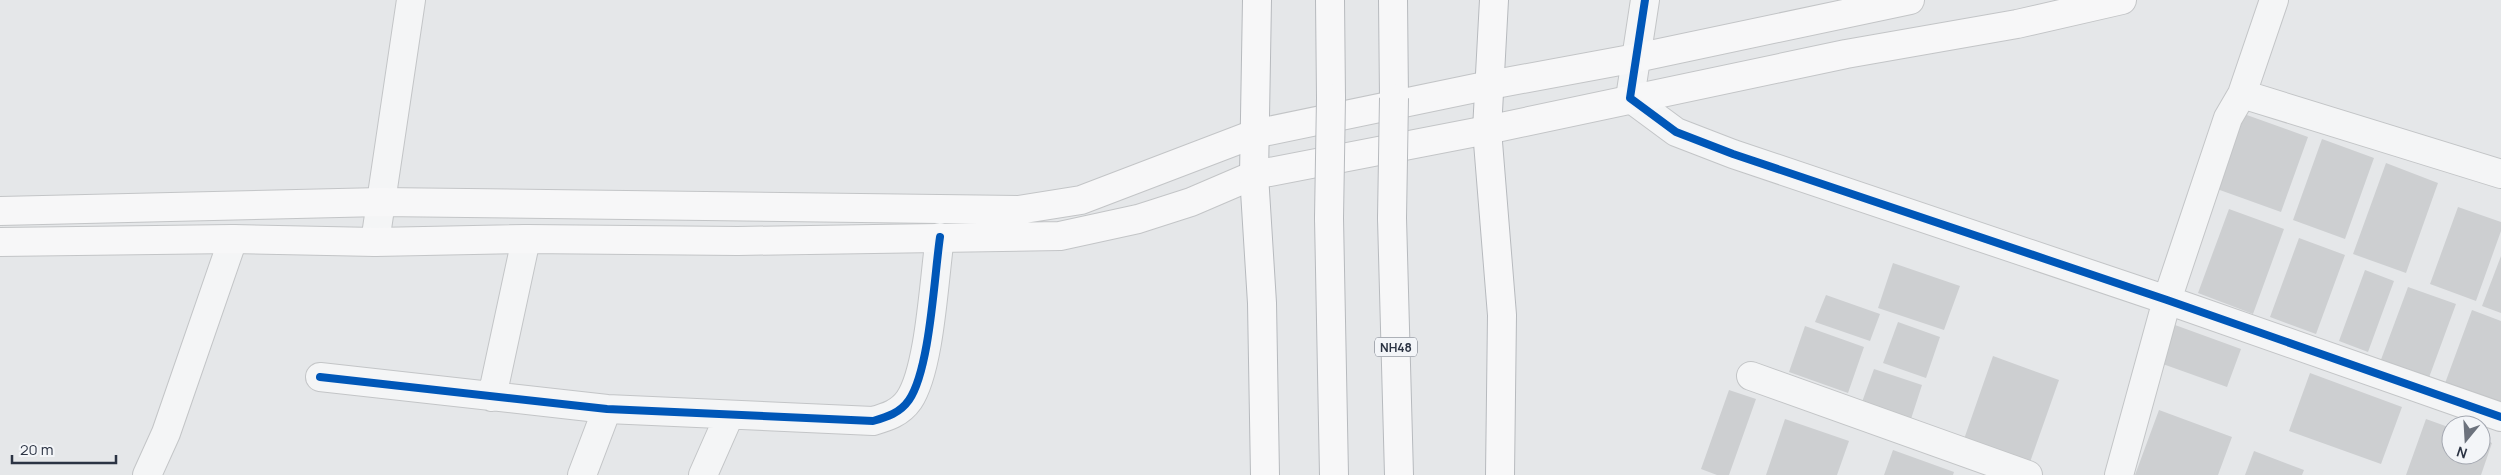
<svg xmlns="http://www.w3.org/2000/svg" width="2501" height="475" font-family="Manrope,sans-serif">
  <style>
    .building { fill: #cdcfd1 }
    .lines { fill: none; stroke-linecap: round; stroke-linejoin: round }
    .minor-casing { stroke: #c3c5c7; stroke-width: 30 }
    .secondary-casing { stroke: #c3c5c7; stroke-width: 30 }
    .trunk-casing { stroke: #b7babe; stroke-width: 30 }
    .minor { stroke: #f4f5f6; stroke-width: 28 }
    .secondary { stroke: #f7f7f8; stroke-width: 28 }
    .trunk { stroke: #f7f7f8; stroke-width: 28 }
    .trunk-bridge-casing { stroke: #b7babe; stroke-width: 30; stroke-linecap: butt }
    .trunk-bridge { stroke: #f7f7f8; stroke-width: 28 }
    .cycleway-casing { stroke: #f3f5f8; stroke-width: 11 }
    .cycleway { stroke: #0057b8; stroke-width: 8 }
    .labels { text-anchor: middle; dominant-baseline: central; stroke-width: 4.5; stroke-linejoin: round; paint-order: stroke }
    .shield { fill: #f3f5f8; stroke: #676d79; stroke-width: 1 }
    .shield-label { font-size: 12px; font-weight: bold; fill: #2b3343 }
  </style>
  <rect width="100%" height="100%" fill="#e5e7e9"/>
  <path class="building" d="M2244,114L2308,137L2281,212L2217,189Z
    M2322,139L2374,158L2345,239L2293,220Z
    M2386,163L2438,183L2406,273L2353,254Z
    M2458,207L2501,222V231L2476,301L2430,284Z
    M2229,209L2284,229L2253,314L2198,293Z
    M2299,238L2345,255L2316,334L2270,317Z
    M2501,256V313L2482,306Z
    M1893,263L1960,286L1944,330L1878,308Z
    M2365,270L2394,281L2368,352L2339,341Z
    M2408,287L2456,304L2427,383L2379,365Z
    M1826,295L1880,314L1870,341L1815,322Z
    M2472,310L2501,321V407L2444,386Z
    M1898,322L1940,337L1926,378L1883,363Z
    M2175,325L2241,349L2227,387L2160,363Z
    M1805,326L1864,347L1848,393L1789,372Z
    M1993,356L2059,380L2029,465L1963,442Z
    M1874,369L1922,385L1911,419L1862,402Z
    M2310,373L2402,407L2381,464L2289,431Z
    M1729,390L1756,399L1729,475H1717L1701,469Z
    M2159,410L2232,437L2218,475H2135Z
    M1785,419L1849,441L1837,475H1766Z
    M2426,419L2451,428V455H2481V438L2492,443L2481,475H2406Z
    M1893,450L1954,472L1953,475H1884Z
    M2254,451L2304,470L2302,475H2245Z"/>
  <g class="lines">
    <defs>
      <path id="minor" d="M1645,0L1630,98L1676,132L1733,154L2167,300L2501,417
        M2242,94L2501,174
        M375,242L411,0
        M1751,376L2028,475
        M320,377L607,409L873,421C887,417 900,413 909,400C930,369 934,278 940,237
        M492,397L526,239
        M147,475L166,433L233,239
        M582,475L607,409
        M703,475L729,416
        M2119,475L2167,300L2228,118L2242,94L2274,0"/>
      <path id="secondary" d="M0,211L381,202L1018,210L1081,200L1254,134L1490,85L1636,58L1910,0
        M0,242L233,239L375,242L526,239L738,241L1060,236L1138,219L1191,202L1254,175L1487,130L1846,54L2017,24L2122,0"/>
      <path id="trunk" d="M1257,0L1254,175L1262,303L1265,475
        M1330,0L1331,98
        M1393,0L1394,98
        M1494,0L1487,130L1502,315L1500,475
        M1329,218L1334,475
        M1392,218L1399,475"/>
    </defs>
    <use href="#minor" class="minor-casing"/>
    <use href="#secondary" class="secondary-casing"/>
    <use href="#trunk" class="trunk-casing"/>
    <use href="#minor" class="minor"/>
    <use href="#secondary" class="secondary"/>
    <use href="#trunk" class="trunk"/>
    <defs>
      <path id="trunk-bridge" d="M1329,218L1331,98
        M1392,218L1394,98"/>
    </defs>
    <use href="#trunk-bridge" class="trunk-bridge-casing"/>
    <use href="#trunk-bridge" class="trunk-bridge"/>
    <defs>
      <path id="cycleway" d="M1645,0L1630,98L1676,132L1733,154L2167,300L2501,417
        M320,377L607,409L873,421C887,417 900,413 909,400C930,369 934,278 940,237"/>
    </defs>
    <use href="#cycleway" class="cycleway-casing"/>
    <use href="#cycleway" class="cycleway"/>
  </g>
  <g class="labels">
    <rect class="shield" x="1375" y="337.5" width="42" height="19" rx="4"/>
    <g class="shield-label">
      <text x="1396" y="347">NH48</text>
    </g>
  </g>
  <g transform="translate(2466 440) rotate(198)"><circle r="24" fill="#f3f5f8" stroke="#a3a7b0"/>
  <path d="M0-4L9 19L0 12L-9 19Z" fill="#6c727d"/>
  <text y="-8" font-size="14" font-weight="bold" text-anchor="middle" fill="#2b3343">N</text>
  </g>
  <path d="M12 455v8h104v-8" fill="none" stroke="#2b3343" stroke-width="2.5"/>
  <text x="20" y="455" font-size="15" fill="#2b3343" stroke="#f3f5f8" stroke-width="4" paint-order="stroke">20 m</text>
</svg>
